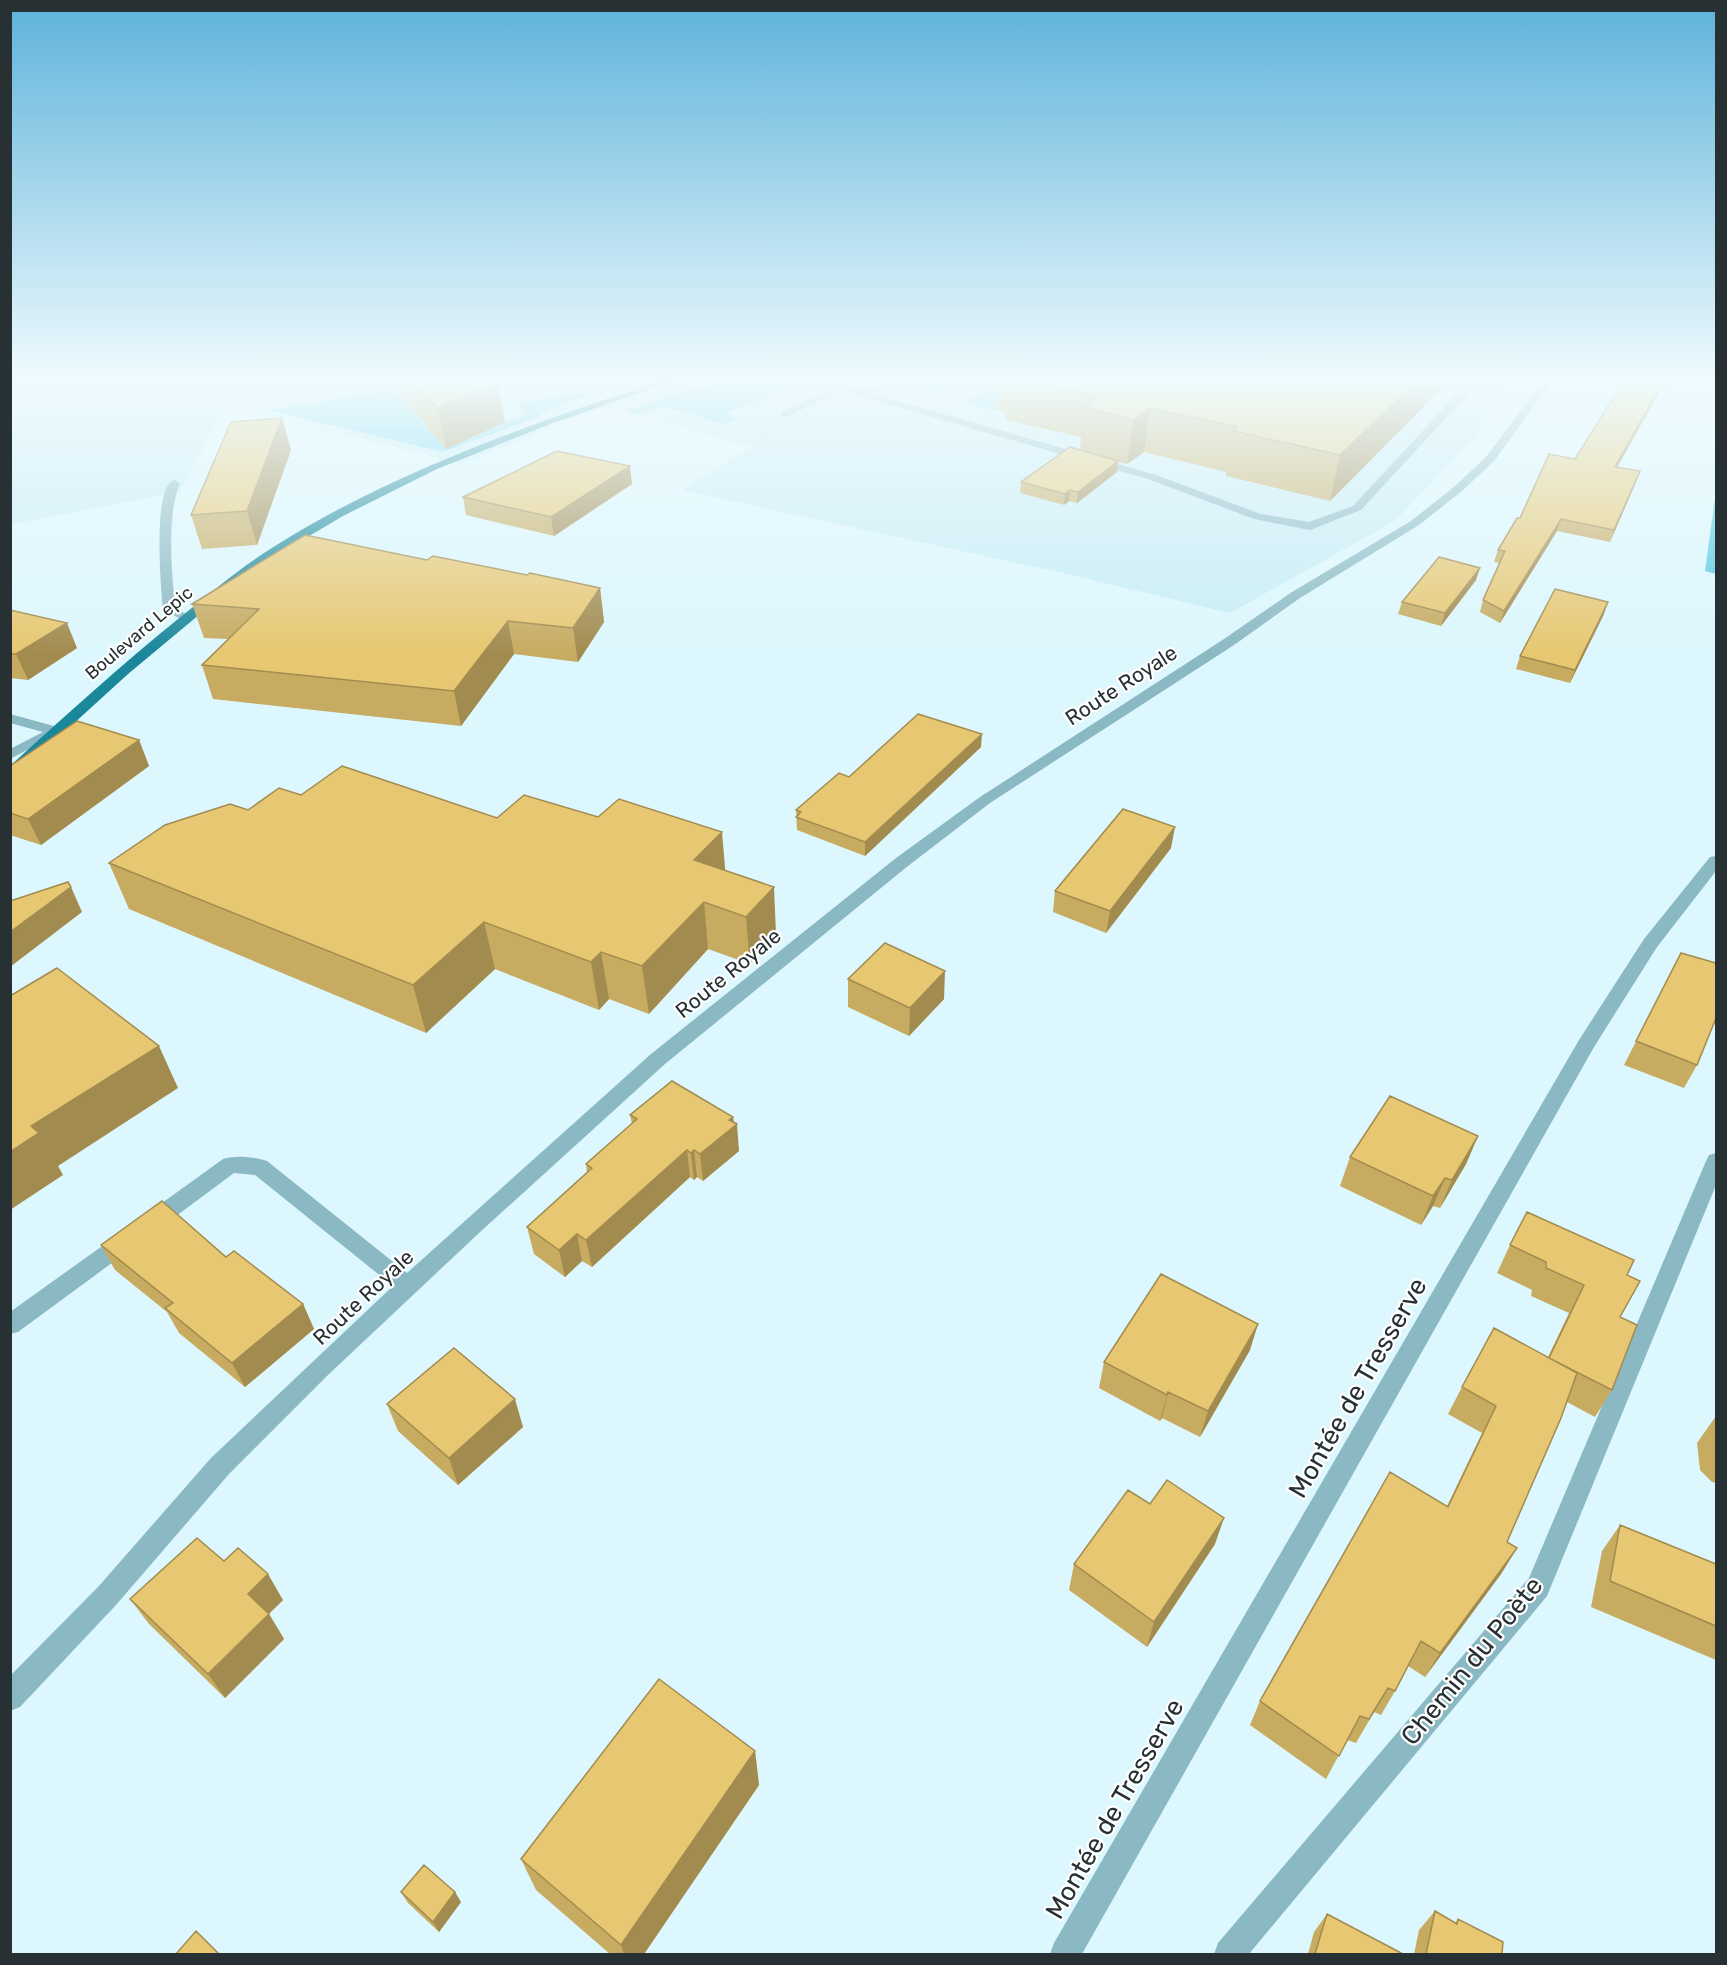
<svg xmlns="http://www.w3.org/2000/svg" width="1727" height="1965" font-family="Rubik,sans-serif">
  <style>
    .built { fill: #c8ecf5 }
    .green { fill: #71d3e8 }
    .forest { fill: #4fc8e1 }
    .lines { fill: none; stroke-linecap: round; stroke-linejoin: round }
    .minor { fill: #8bb9c3; fill-rule: evenodd }
    .major { fill: #1b879b; fill-rule: evenodd }
    .rail { stroke: #7d8f93; stroke-width: 3; stroke-dasharray: 1.5 4; stroke-linecap: butt }
    .wall { fill: #c7ab61 }
    .shaded-wall { fill: #a28b4f }
    .building { fill: #e7c771; stroke: #a28b4f; stroke-width: 1.5 }
    .labels { text-anchor: middle; dominant-baseline: central; stroke-width: 4.5; stroke-linejoin: round; paint-order: stroke }
    .far-street-label { font-size: 18px; fill: #273133; stroke: #fff }
    .street-label { font-size: 21px; fill: #273133; stroke: #fff }
    .near-street-label { font-size: 26px; fill: #273133; stroke: #fff }
  </style>
  <rect width="100%" height="100%" fill="#dcf7fd"/>
  <path class="built" d="M11,379H1514L1475,437L1395,521L1230,613L1072,575L681,490L752,447L623,411L598,410L460,464L226,404L180,492L11,524Z"/>
  <path class="green" d="M642,379H656C616,391 569,396 533,419L443,452L268,410L394,390L429,430L470,437L527,414L516,403L602,390Z
    M956,379H986L1042,386L1002,412L963,402L988,388L960,380L934,394L918,390Z
    M761,380L801,385L726,413L738,418L726,424L662,406L638,415L626,411L688,389Z"/>
  <path class="forest" d="M1716,491V574L1705,571Z"/>
  <g class="lines">
    <path class="minor" d="M806,379H822L863,391L900,379H915L874,394L1156,475L1261,514L1309,522L1353,506L1471,379H1482L1361,510L1310,530L1254,519L1148,479L841,391L789,416H781V412L831,388Z
      M1544,379H1554L1494,461L1462,491L1419,525L1300,598L1234,645L990,803L908,866L665,1064L479,1233L328,1375L229,1474L116,1605L20,1707L10,1711V1676L98,1587L211,1458L393,1286L255,1175L234,1173L160,1228L152,1230L144,1228L141,1222L144,1216L223,1159C236,1155 254,1157 267,1161L407,1273L651,1054L896,858L980,797L1224,639L1292,592L1411,521L1454,487L1486,457Z
      M174,480L180,483C166,518 172,571 175,608L193,618L187,622L163,610C161,588 152,487 174,480Z
      M10,714L61,728L63,731L10,759V749L43,732L10,723Z
      M1716,856V871L1657,947L1594,1047L1082,1954H1050L1054,1943L1579,1040L1644,939L1710,857Z
      M1716,1153V1185L1547,1596L1249,1954H1214L1218,1943L1529,1578L1706,1161L1709,1155Z
      M127,1231L135,1234L138,1240L135,1246L18,1332L10,1334V1312L119,1234Z"/>
    <path class="major" d="M666,379H681L553,423L437,469L343,516L282,552L218,599L128,674L15,777L10,778V766C65,716 120,666 178,619C209,594 241,567 275,546C396,470 531,424 666,379Z"/>
    <path class="rail" d="M10,388L61,379
      M10,402L128,379"/>
  </g>
  <path class="wall" d="M393,379H496L498,382L505,422L446,449L396,390Z
    M997,379H1451L1330,501L1226,476V472L1144,452L1127,464L1118,462L1117,472L1077,503L1069,501L1064,505L1020,493L1021,482L1080,450L1081,437L1006,420V413L995,410Z
    M1625,379H1672L1667,390L1661,389L1617,467L1636,482L1610,542L1557,531L1500,623L1480,612L1483,600L1500,563L1494,562L1498,550L1575,459Z
    M282,418L291,450L257,545L202,549L191,515Z
    M632,484L554,536L466,515L463,497Z
    M427,560L527,575L600,588L604,622L578,662L514,654L461,726L213,699L202,665L228,639L204,638L192,604Z
    M1476,580L1441,626L1398,614L1402,602Z
    M10,610L77,648L28,680L10,678Z
    M1604,614L1570,683L1516,669L1520,656Z
    M139,740L149,766L41,845L10,835V766Z
    M981,747L865,856L797,830L796,810L849,777Z
    M301,795L497,818L725,870L776,934L750,964L708,949L649,1014L609,999L599,1010L495,969L426,1033L129,909L109,863L248,810Z
    M1171,848L1106,933L1053,912L1055,891Z
    M1681,953L1697,1065L1684,1088L1624,1065Z
    M848,979L944,999L909,1036L848,1007Z
    M630,1115L733,1117L739,1151L703,1181L697,1177L694,1180L690,1177L592,1267L582,1261L565,1277L534,1254L527,1227L587,1173L586,1164L632,1124Z
    M1478,1136L1466,1164L1440,1208L1433,1206L1421,1225L1340,1186L1350,1157Z
    M101,1245L226,1257L303,1304L314,1329L245,1387L179,1333L167,1312L115,1270Z
    M1510,1245L1627,1275L1620,1317L1612,1390L1595,1417L1567,1402L1507,1542L1517,1548L1501,1574L1425,1677L1408,1666L1395,1691L1381,1715L1374,1712L1356,1743L1347,1740L1326,1779L1250,1725L1260,1701L1447,1506L1482,1433L1448,1414L1462,1387L1548,1357L1569,1313L1531,1296L1532,1290L1497,1273Z
    M1250,1350L1200,1437L1162,1418L1160,1421L1099,1388L1104,1362Z
    M387,1404L523,1427L458,1485L398,1431Z
    M1716,1416V1483L1712,1482L1700,1470L1697,1443Z
    M1620,1525L1716,1564V1660L1591,1607L1602,1551Z
    M1215,1544L1147,1647L1069,1590L1074,1564Z
    M224,1561L283,1600L269,1614L284,1639L225,1698L149,1624L130,1599Z
    M755,1751L759,1785L644,1954H610L536,1890L521,1859Z
    M401,1892L461,1902L439,1932L408,1903Z
    M1435,1911L1455,1923L1458,1919L1502,1954H1414L1419,1930Z
    M1327,1914L1403,1954H1308L1314,1932Z"/>
  <path class="shaded-wall" d="M1419,379H1451L1330,501L1340,455Z
    M1664,379L1661,389L1611,478L1615,467Z
    M498,382L505,422L446,449L438,408Z
    M1150,408L1144,452L1127,464L1133,420Z
    M282,418L291,450L257,545L247,511Z
    M1118,461L1117,472L1077,503L1078,492Z
    M630,466L632,484L554,536L551,517Z
    M1640,471L1636,482L1610,542L1614,530Z
    M1070,490L1069,501L1064,505L1065,494Z
    M1561,519L1557,531L1500,623L1504,611Z
    M1480,568L1476,580L1441,626L1445,613Z
    M600,588L604,622L578,662L573,628Z
    M1608,602L1604,614L1570,683L1575,670Z
    M508,621L514,654L461,726L454,691Z
    M67,623L77,648L28,680L16,654Z
    M982,734L981,747L865,856V842Z
    M139,740L149,766L41,845L28,819Z
    M1175,827L1171,848L1106,933L1110,911Z
    M722,832L726,879L694,860Z
    M71,887L82,912L10,967V932Z
    M774,887L776,934L750,964L746,917Z
    M704,902L708,949L649,1014L642,966Z
    M484,922L495,969L426,1033L413,985Z
    M601,952L609,999L599,1010L591,962Z
    M945,971L944,999L909,1036L910,1008Z
    M159,1046L178,1088L58,1166L63,1175L10,1210V1152L31,1126Z
    M733,1117L734,1126L737,1124L739,1151L703,1181L700,1154L729,1120Z
    M1478,1136L1466,1164L1440,1208L1452,1180Z
    M687,1150L690,1177L592,1267L586,1240Z
    M694,1150L697,1177L694,1180L691,1153Z
    M1445,1178L1433,1206L1421,1225L1433,1196Z
    M577,1234L582,1261L565,1277L559,1250Z
    M303,1304L314,1329L245,1387L232,1363Z
    M1258,1324L1250,1350L1200,1437L1208,1411Z
    M1168,1392L1162,1418L1160,1421L1167,1395Z
    M515,1399L523,1427L458,1485L449,1458Z
    M1224,1518L1215,1544L1147,1647L1154,1622Z
    M1517,1548L1501,1574L1425,1677L1440,1653Z
    M268,1574L283,1600L263,1619L248,1594Z
    M269,1614L284,1639L225,1698L208,1674Z
    M755,1751L759,1785L644,1954H624L621,1945Z
    M455,1892L461,1902L439,1932L433,1922Z"/>
  <path class="building" d="M413,379H496L498,382L438,408Z
    M1021,379H1419L1340,455L1233,431L1237,427L1150,408L1133,420L1084,407L1099,396Z
    M1625,379H1664L1615,467L1640,471L1614,530L1561,519L1504,611L1483,600L1505,551L1498,550L1517,518H1520L1549,454L1575,459Z
    M282,418L247,511L191,515L231,422Z
    M1070,447L1118,461L1078,492L1070,490L1065,494L1021,482Z
    M557,451L630,466L551,517L463,497Z
    M305,535L427,560L433,556L527,575L530,573L600,588L573,628L508,621L454,691L202,665L259,609L192,604Z
    M1439,557L1480,568L1445,613L1402,602Z
    M1555,589L1608,602L1575,670L1520,656Z
    M10,610L67,623L16,654H10Z
    M918,714L982,734L865,842L796,817L801,812L796,810L839,773L849,777Z
    M77,721L139,740L28,819L10,813V766Z
    M342,766L497,818L524,795L598,817L619,799L722,832L694,860L774,887L746,917L704,902L642,966L601,952L591,962L484,922L413,985L109,863L165,825L230,804L248,810L279,788L301,795Z
    M1123,809L1175,827L1110,911L1055,891Z
    M68,882L71,887L10,932V901Z
    M885,943L945,971L910,1008L848,979Z
    M1681,953L1716,963V1018L1697,1065L1636,1041Z
    M57,968L159,1046L31,1126L39,1133L10,1152V996Z
    M672,1081L733,1117L729,1120L737,1124L700,1154L694,1150L691,1153L687,1150L586,1240L577,1234L559,1250L527,1227L592,1168L586,1164L637,1119L630,1115Z
    M1390,1096L1478,1136L1452,1180L1445,1178L1433,1196L1350,1157Z
    M162,1201L226,1257L234,1251L303,1304L232,1363L165,1308L173,1303L101,1245Z
    M1527,1212L1634,1260L1627,1275L1640,1281L1620,1317L1637,1325L1612,1390L1549,1358L1584,1285L1546,1268V1262L1510,1245Z
    M1161,1274L1258,1324L1208,1411L1168,1392L1167,1395L1104,1362Z
    M1494,1328L1577,1373L1561,1418L1507,1542L1517,1548L1440,1653L1421,1641L1395,1691L1388,1688L1369,1719L1360,1716L1339,1756L1260,1701L1390,1472L1448,1507L1496,1406L1462,1387Z
    M454,1348L515,1399L449,1458L387,1404Z
    M1167,1480L1224,1518L1154,1622L1074,1564L1128,1490L1150,1504Z
    M1620,1525L1716,1564V1626L1610,1581Z
    M197,1538L224,1561L238,1548L268,1574L248,1594L269,1614L208,1674L130,1599Z
    M659,1679L755,1751L621,1945L521,1859Z
    M424,1865L455,1892L433,1922L401,1892Z
    M1435,1911L1457,1924L1458,1919L1503,1942L1502,1954H1426Z
    M1327,1914L1403,1954H1315Z
    M196,1931L219,1954H176Z"/>
  <linearGradient id="sky" x2="0" y2="1"><stop stop-color="#5db2da"/><stop offset="0.58" stop-color="#effbfe"/><stop offset="1" stop-color="#effbfe" stop-opacity="0"/></linearGradient>
  <rect width="1727" height="654" fill="url(#sky)"/>
  <g class="labels">
    <g class="far-street-label">
      <text transform="translate(139 633) rotate(-40)">Boulevard Lepic</text>
    </g>
    <g class="street-label">
      <text transform="translate(1121 685) rotate(-33)">Route Royale</text>
      <text transform="translate(728 973) rotate(-39)">Route Royale</text>
      <text transform="translate(363 1297) rotate(-43)">Route Royale</text>
    </g>
    <g class="near-street-label">
      <text transform="translate(1358 1388) rotate(-60)">Montée de Tresserve</text>
      <text transform="translate(1472 1661) rotate(-51)">Chemin du Poète</text>
      <text transform="translate(1115 1809) rotate(-60)">Montée de Tresserve</text>
    </g>
  </g>
  <rect width="1727" height="1965" fill="none" stroke="#273133" stroke-width="24"/>
</svg>
